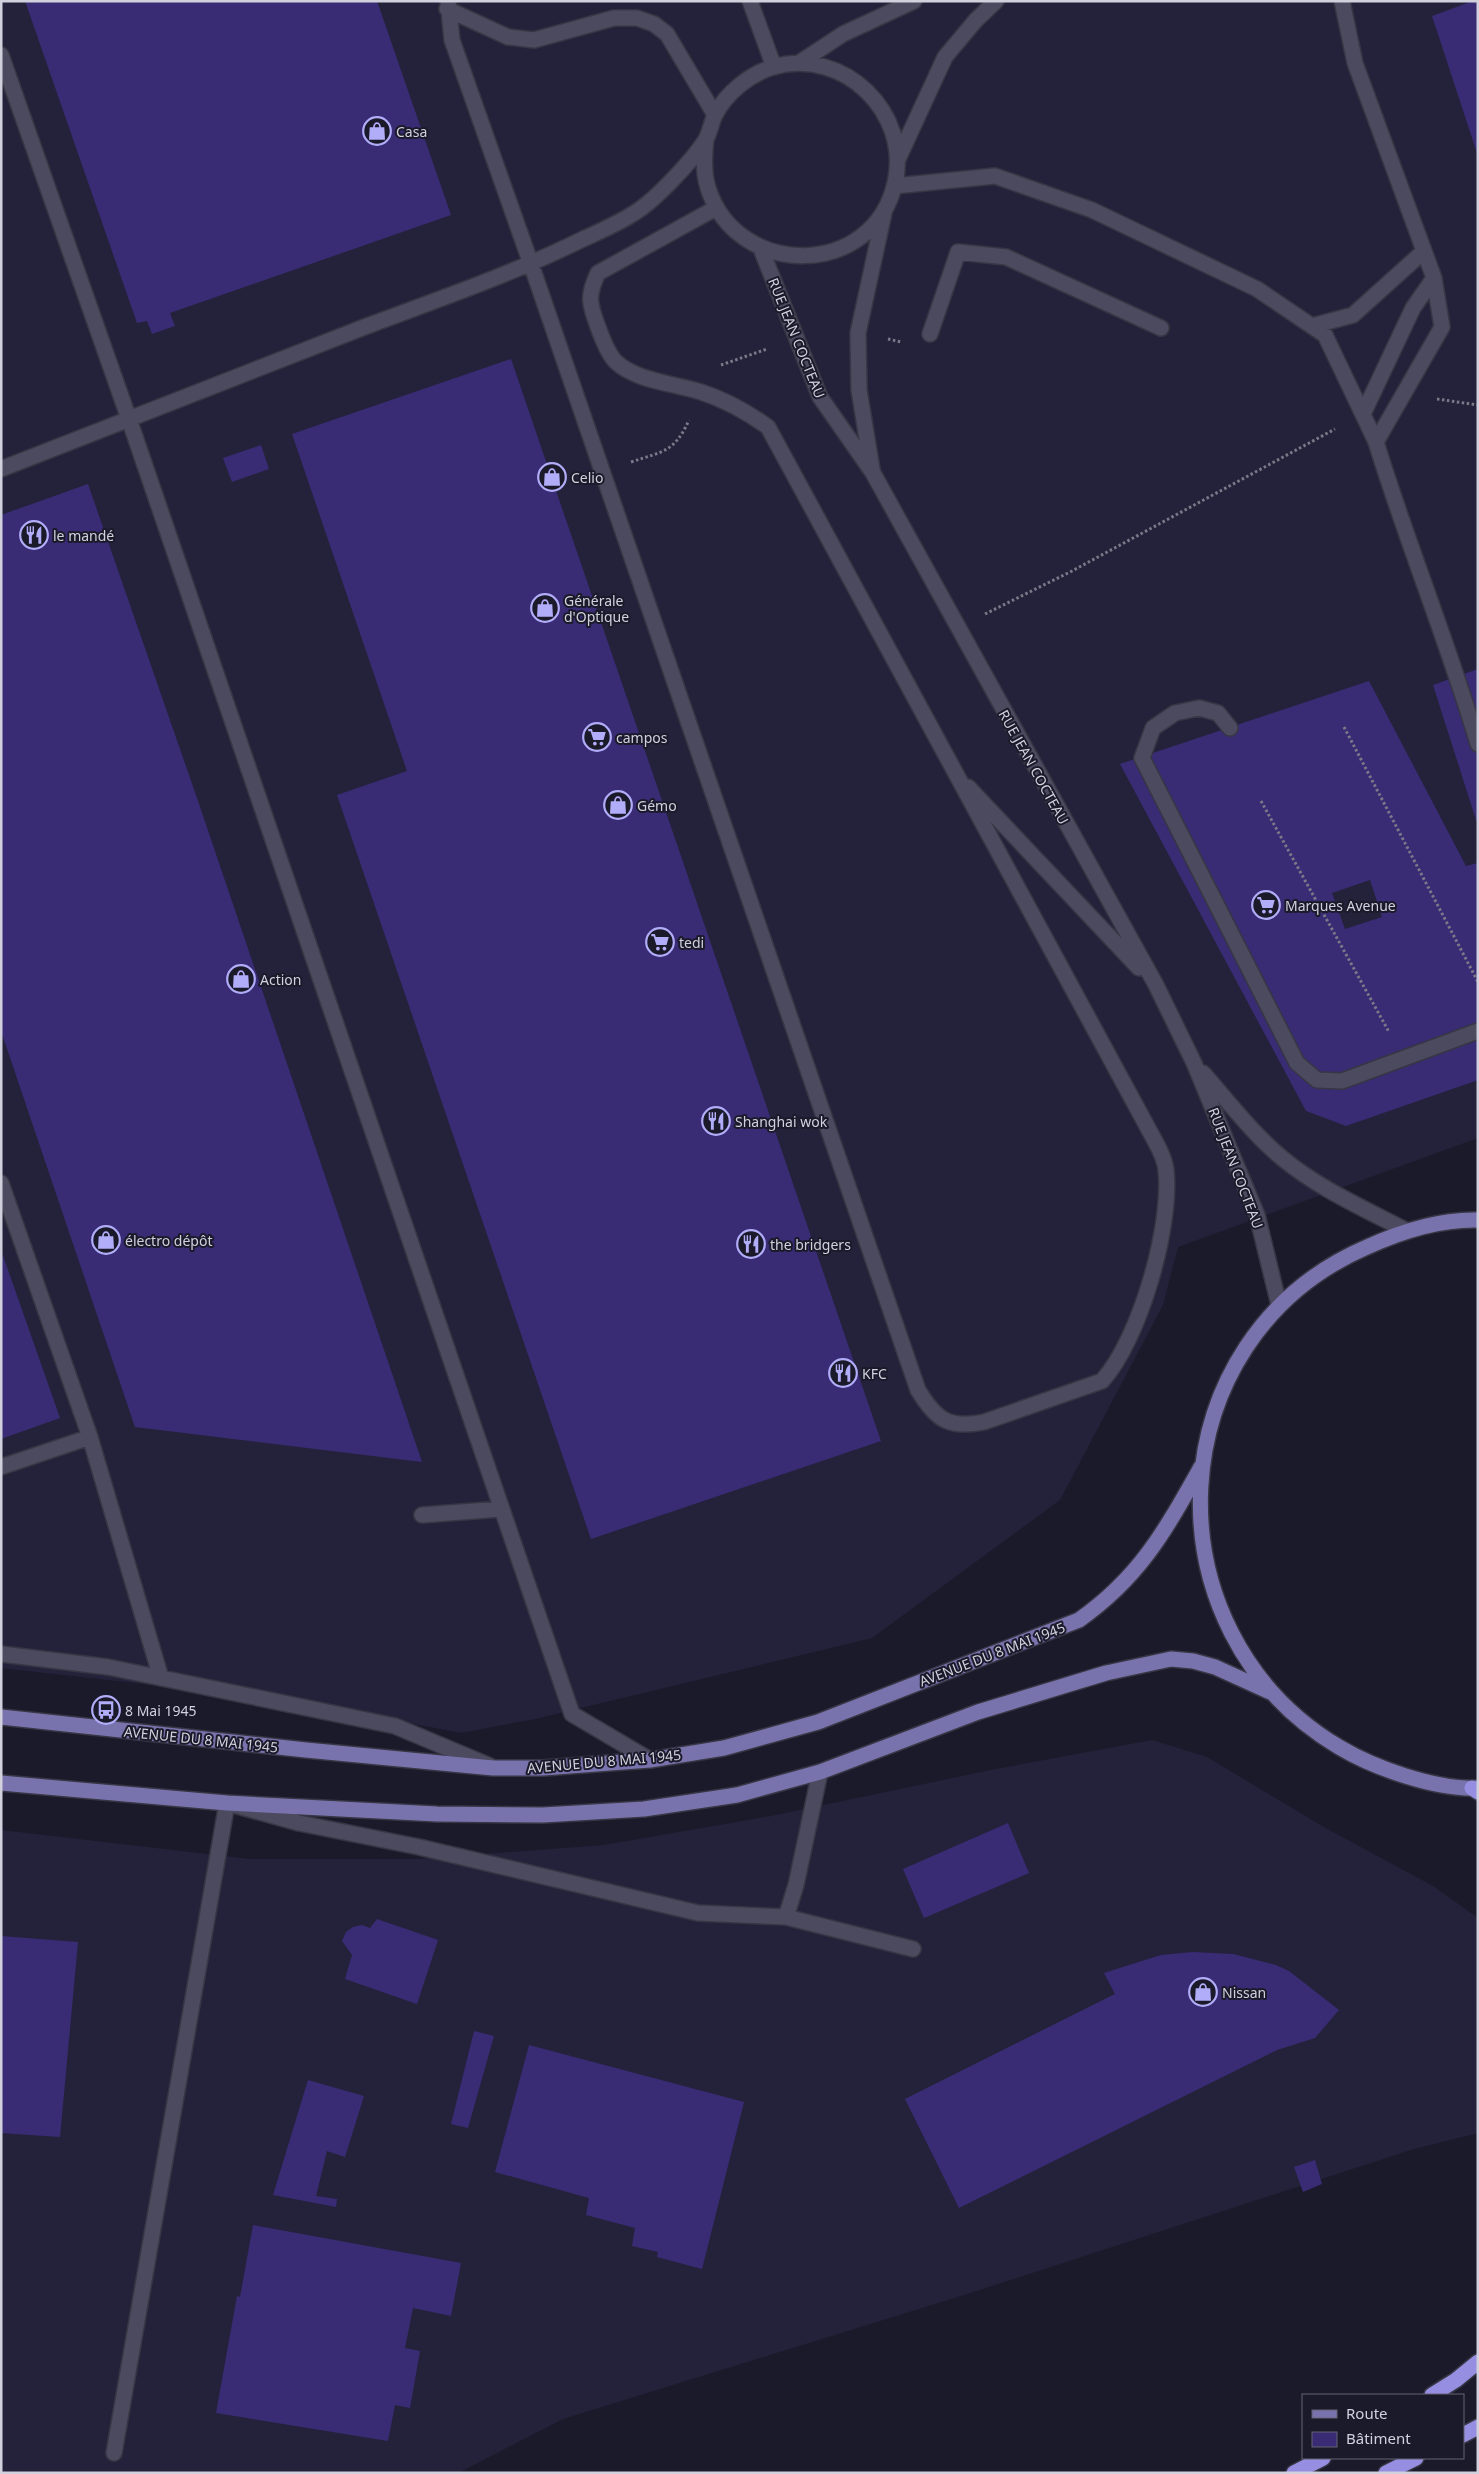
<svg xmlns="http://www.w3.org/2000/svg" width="1479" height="2474" font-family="'Noto Sans',sans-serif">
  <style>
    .built { fill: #24223a }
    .building { fill: #392c75; fill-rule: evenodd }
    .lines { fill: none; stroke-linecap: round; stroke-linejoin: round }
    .minor-casing { stroke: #373644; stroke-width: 18 }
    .major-casing { stroke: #373644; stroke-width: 18 }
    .highway-casing { stroke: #373644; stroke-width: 18 }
    .path { stroke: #797988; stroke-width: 3; stroke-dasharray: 2.5 2.5; stroke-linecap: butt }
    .minor { stroke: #4b4a5e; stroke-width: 15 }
    .major { stroke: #7873ad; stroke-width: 15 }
    .highway { stroke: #968fe1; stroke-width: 15 }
    .labels { text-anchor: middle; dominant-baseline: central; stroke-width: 4; stroke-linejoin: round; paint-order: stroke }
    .poi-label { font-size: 14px; fill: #d1d1de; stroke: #1b1a2b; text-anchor: start }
    .street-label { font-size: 14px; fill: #d1d1de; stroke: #1b1a2b }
  </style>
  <rect width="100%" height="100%" fill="#1b1a2b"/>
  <path class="built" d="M1,1H1478V1138L1178,1247L1163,1305L1060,1500L872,1638L535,1719L461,1733L296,1701L1,1668Z
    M1152,1740L1207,1757L1322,1826L1433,1886L1478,1918V2133L1414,2149L964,2295L563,2419L458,2473H1V1830L250,1859H419L604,1845L771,1816L991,1770Z"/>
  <path class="building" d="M25,1H377L451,215L170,313L175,326L152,334L147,321L137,323Z
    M1473,1H1478L1477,153L1432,16Z
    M511,359L881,1441L591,1539L337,795L407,771L292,434Z
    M261,445L269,469L232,482L223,458Z
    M88,484L198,801L422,1462L135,1427L1,1031V515Z
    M1478,669V822L1477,823L1433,685Z
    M1369,681L1466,866L1478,863V1080L1346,1126L1306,1111L1120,764ZM1370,880L1382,917L1345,929L1332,893Z
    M1,1250L60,1418L1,1439Z
    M1008,1823L1029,1873L924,1918L903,1869Z
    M377,1919L438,1940L417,2004L345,1979L352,1955L342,1941L346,1932L353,1927L362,1925L370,1928Z
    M1,1936L78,1942L60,2137L1,2133Z
    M1193,1952L1233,1954L1276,1965L1289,1971L1339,2010L1315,2038L1277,2050L959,2208L905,2099L1115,1994L1104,1973L1107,1972L1161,1955Z
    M474,2031L494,2036L468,2128L451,2124Z
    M529,2045L744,2102L702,2269L657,2257L658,2252L632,2246L635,2228L586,2215L589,2198L495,2172Z
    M308,2080L364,2096L345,2157L327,2151L316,2196L337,2199L336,2207L273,2195Z
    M1315,2160L1322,2184L1303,2192L1294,2167Z
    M253,2225L461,2263L451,2316L413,2308L405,2348L420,2351L410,2408L395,2405L388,2441L216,2413L237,2296L240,2297Z"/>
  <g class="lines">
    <defs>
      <path id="minor" d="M448,1L452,40L531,264L918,1390C936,1420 949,1429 984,1422L1102,1381C1140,1339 1172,1226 1166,1170C1165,1160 1160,1150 1155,1141L768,427C747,412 726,400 701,392C674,383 637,382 615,361C607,352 602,338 598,327C589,303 587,296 598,273L716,208
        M750,1L774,67
        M1342,1L1355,63L1434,278L1442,327L1376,442C1407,543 1448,642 1478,744
        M447,9L508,37L534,40L614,18H637L654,24L667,34L715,115
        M1,55L129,419L572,1714L650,1760
        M799,63L843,34L914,1
        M898,159L945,57L976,20L996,1
        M894,186L995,176L1092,210L1257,289L1325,335L1376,442
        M761,249L820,397L873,473L1156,985L1194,1063L1257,1215L1279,1305
        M1312,326L1353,315L1424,251
        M930,334L958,252L1006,257L1161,328
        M1363,414L1413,308L1434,278
        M1,469C123,421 245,373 367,326C439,299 512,274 581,240C598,232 615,225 631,215C653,203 691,162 705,141C710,133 711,123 715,115C726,93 750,74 773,67C844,47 911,113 895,183C873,279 737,279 708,188C703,172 704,156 706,139
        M872,469L859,390L858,333L884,213
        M1230,728L1218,713L1199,708L1175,713L1153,728L1142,758L1297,1063L1317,1080L1342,1081L1478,1031
        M968,787L1139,968
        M1203,1073C1228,1101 1252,1133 1282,1158C1318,1188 1363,1208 1405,1230
        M1,1183L90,1437L161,1678
        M1,1467L90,1437
        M422,1515L501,1509
        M1,1654L108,1667L395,1726L490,1766
        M786,1917L796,1885L820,1772
        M114,2453L227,1803L299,1823L419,1847L698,1913L786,1917L913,1949"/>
      <path id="major" d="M1478,1220C1439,1219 1402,1231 1367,1247C1156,1338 1144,1631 1339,1747C1374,1768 1436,1790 1478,1788
        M1,1717L306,1750L493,1768H543L650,1760L724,1748L818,1722L1079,1620C1140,1577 1165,1531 1201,1467
        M1,1783L227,1803L437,1814L543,1815L644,1809L737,1795L820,1772L978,1712L1106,1673L1171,1659L1193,1661L1215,1667L1270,1692"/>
      <path id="highway" d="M1472,1788L1478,1792
        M1432,2395L1456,2380L1478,2362
        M1463,2435L1478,2427
        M1294,2473L1323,2458
        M1386,2473L1416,2458"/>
    </defs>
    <use href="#minor" class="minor-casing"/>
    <use href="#major" class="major-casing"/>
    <use href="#highway" class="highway-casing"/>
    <path class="path" d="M888,339L901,342
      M721,365L767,349
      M1437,399L1478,405
      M631,462C663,451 674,453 689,420
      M985,614L1072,571L1335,429
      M1344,727L1478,982
      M1261,801L1389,1032"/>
    <use href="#minor" class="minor"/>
    <use href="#major" class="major"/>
    <use href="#highway" class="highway"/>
  </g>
  <defs>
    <symbol id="shop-ring" viewBox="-11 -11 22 22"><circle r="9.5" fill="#1b1a2b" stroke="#b2adf9" stroke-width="1.5"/><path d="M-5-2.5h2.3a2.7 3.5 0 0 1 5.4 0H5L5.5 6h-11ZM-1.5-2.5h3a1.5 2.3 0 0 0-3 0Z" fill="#b2adf9"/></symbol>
    <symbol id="restaurant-ring" viewBox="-11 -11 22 22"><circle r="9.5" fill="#1b1a2b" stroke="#b2adf9" stroke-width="1.5"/><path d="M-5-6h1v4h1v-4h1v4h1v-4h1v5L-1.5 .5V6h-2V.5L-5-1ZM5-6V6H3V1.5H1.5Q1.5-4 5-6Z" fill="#b2adf9"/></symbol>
    <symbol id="supermarket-ring" viewBox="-11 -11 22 22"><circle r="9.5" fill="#1b1a2b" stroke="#b2adf9" stroke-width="1.5"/><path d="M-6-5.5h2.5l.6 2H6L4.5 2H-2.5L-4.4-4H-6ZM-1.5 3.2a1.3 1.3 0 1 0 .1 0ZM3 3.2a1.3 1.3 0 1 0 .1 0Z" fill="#b2adf9"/></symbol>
    <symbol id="bus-ring" viewBox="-11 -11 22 22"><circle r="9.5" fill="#1b1a2b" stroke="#b2adf9" stroke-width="1.5"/><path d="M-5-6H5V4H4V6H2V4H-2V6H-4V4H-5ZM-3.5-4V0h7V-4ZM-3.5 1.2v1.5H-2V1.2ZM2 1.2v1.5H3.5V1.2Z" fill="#b2adf9"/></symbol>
  </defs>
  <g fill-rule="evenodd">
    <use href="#shop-ring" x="361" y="115" width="32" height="32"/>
    <use href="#shop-ring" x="536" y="461" width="32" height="32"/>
    <use href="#restaurant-ring" x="18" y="519" width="32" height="32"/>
    <use href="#shop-ring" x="529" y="592" width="32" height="32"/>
    <use href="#supermarket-ring" x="581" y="721" width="32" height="32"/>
    <use href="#shop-ring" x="602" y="789" width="32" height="32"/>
    <use href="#supermarket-ring" x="1250" y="889" width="32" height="32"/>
    <use href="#supermarket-ring" x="644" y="926" width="32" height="32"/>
    <use href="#shop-ring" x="225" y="963" width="32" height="32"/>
    <use href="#restaurant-ring" x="700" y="1105" width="32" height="32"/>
    <use href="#shop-ring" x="90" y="1224" width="32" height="32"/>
    <use href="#restaurant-ring" x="735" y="1228" width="32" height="32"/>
    <use href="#restaurant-ring" x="827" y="1357" width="32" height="32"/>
    <use href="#bus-ring" x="90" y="1694" width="32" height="32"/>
    <use href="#shop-ring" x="1187" y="1976" width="32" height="32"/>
  </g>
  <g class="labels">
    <g class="poi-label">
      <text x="396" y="131">Casa</text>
      <text x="571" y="477">Celio</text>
      <text x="53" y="535">le mandé</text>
      <text x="564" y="600">Générale<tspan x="564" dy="16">d'Optique</tspan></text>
      <text x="616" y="737">campos</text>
      <text x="637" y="805">Gémo</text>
      <text x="1285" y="905">Marques Avenue</text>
      <text x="679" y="942">tedi</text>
      <text x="260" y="979">Action</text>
      <text x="735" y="1121">Shanghai wok</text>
      <text x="125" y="1240">électro dépôt</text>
      <text x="770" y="1244">the bridgers</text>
      <text x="862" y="1373">KFC</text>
      <text x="125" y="1710">8 Mai 1945</text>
      <text x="1222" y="1992">Nissan</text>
    </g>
    <g class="street-label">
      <text transform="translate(797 338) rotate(68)">RUE JEAN COCTEAU</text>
      <text transform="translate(1034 767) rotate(61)">RUE JEAN COCTEAU</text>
      <text transform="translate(1236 1168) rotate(69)">RUE JEAN COCTEAU</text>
      <text transform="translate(992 1654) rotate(-21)">AVENUE DU 8 MAI 1945</text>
      <text transform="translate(201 1739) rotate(6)">AVENUE DU 8 MAI 1945</text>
      <text transform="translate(604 1761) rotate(-5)">AVENUE DU 8 MAI 1945</text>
    </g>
  </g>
  <rect width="1479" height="2474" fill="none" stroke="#d1d1de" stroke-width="5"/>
  <rect x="1302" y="2394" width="162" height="65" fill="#1b1a2b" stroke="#646373"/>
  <rect x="1312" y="2410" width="25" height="8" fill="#7873ad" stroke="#646373"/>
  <text x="1346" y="2419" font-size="15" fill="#d1d1de">Route</text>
  <rect x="1312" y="2432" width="25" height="15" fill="#392c75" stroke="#646373"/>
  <text x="1346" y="2444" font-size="15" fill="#d1d1de">Bâtiment</text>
</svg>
